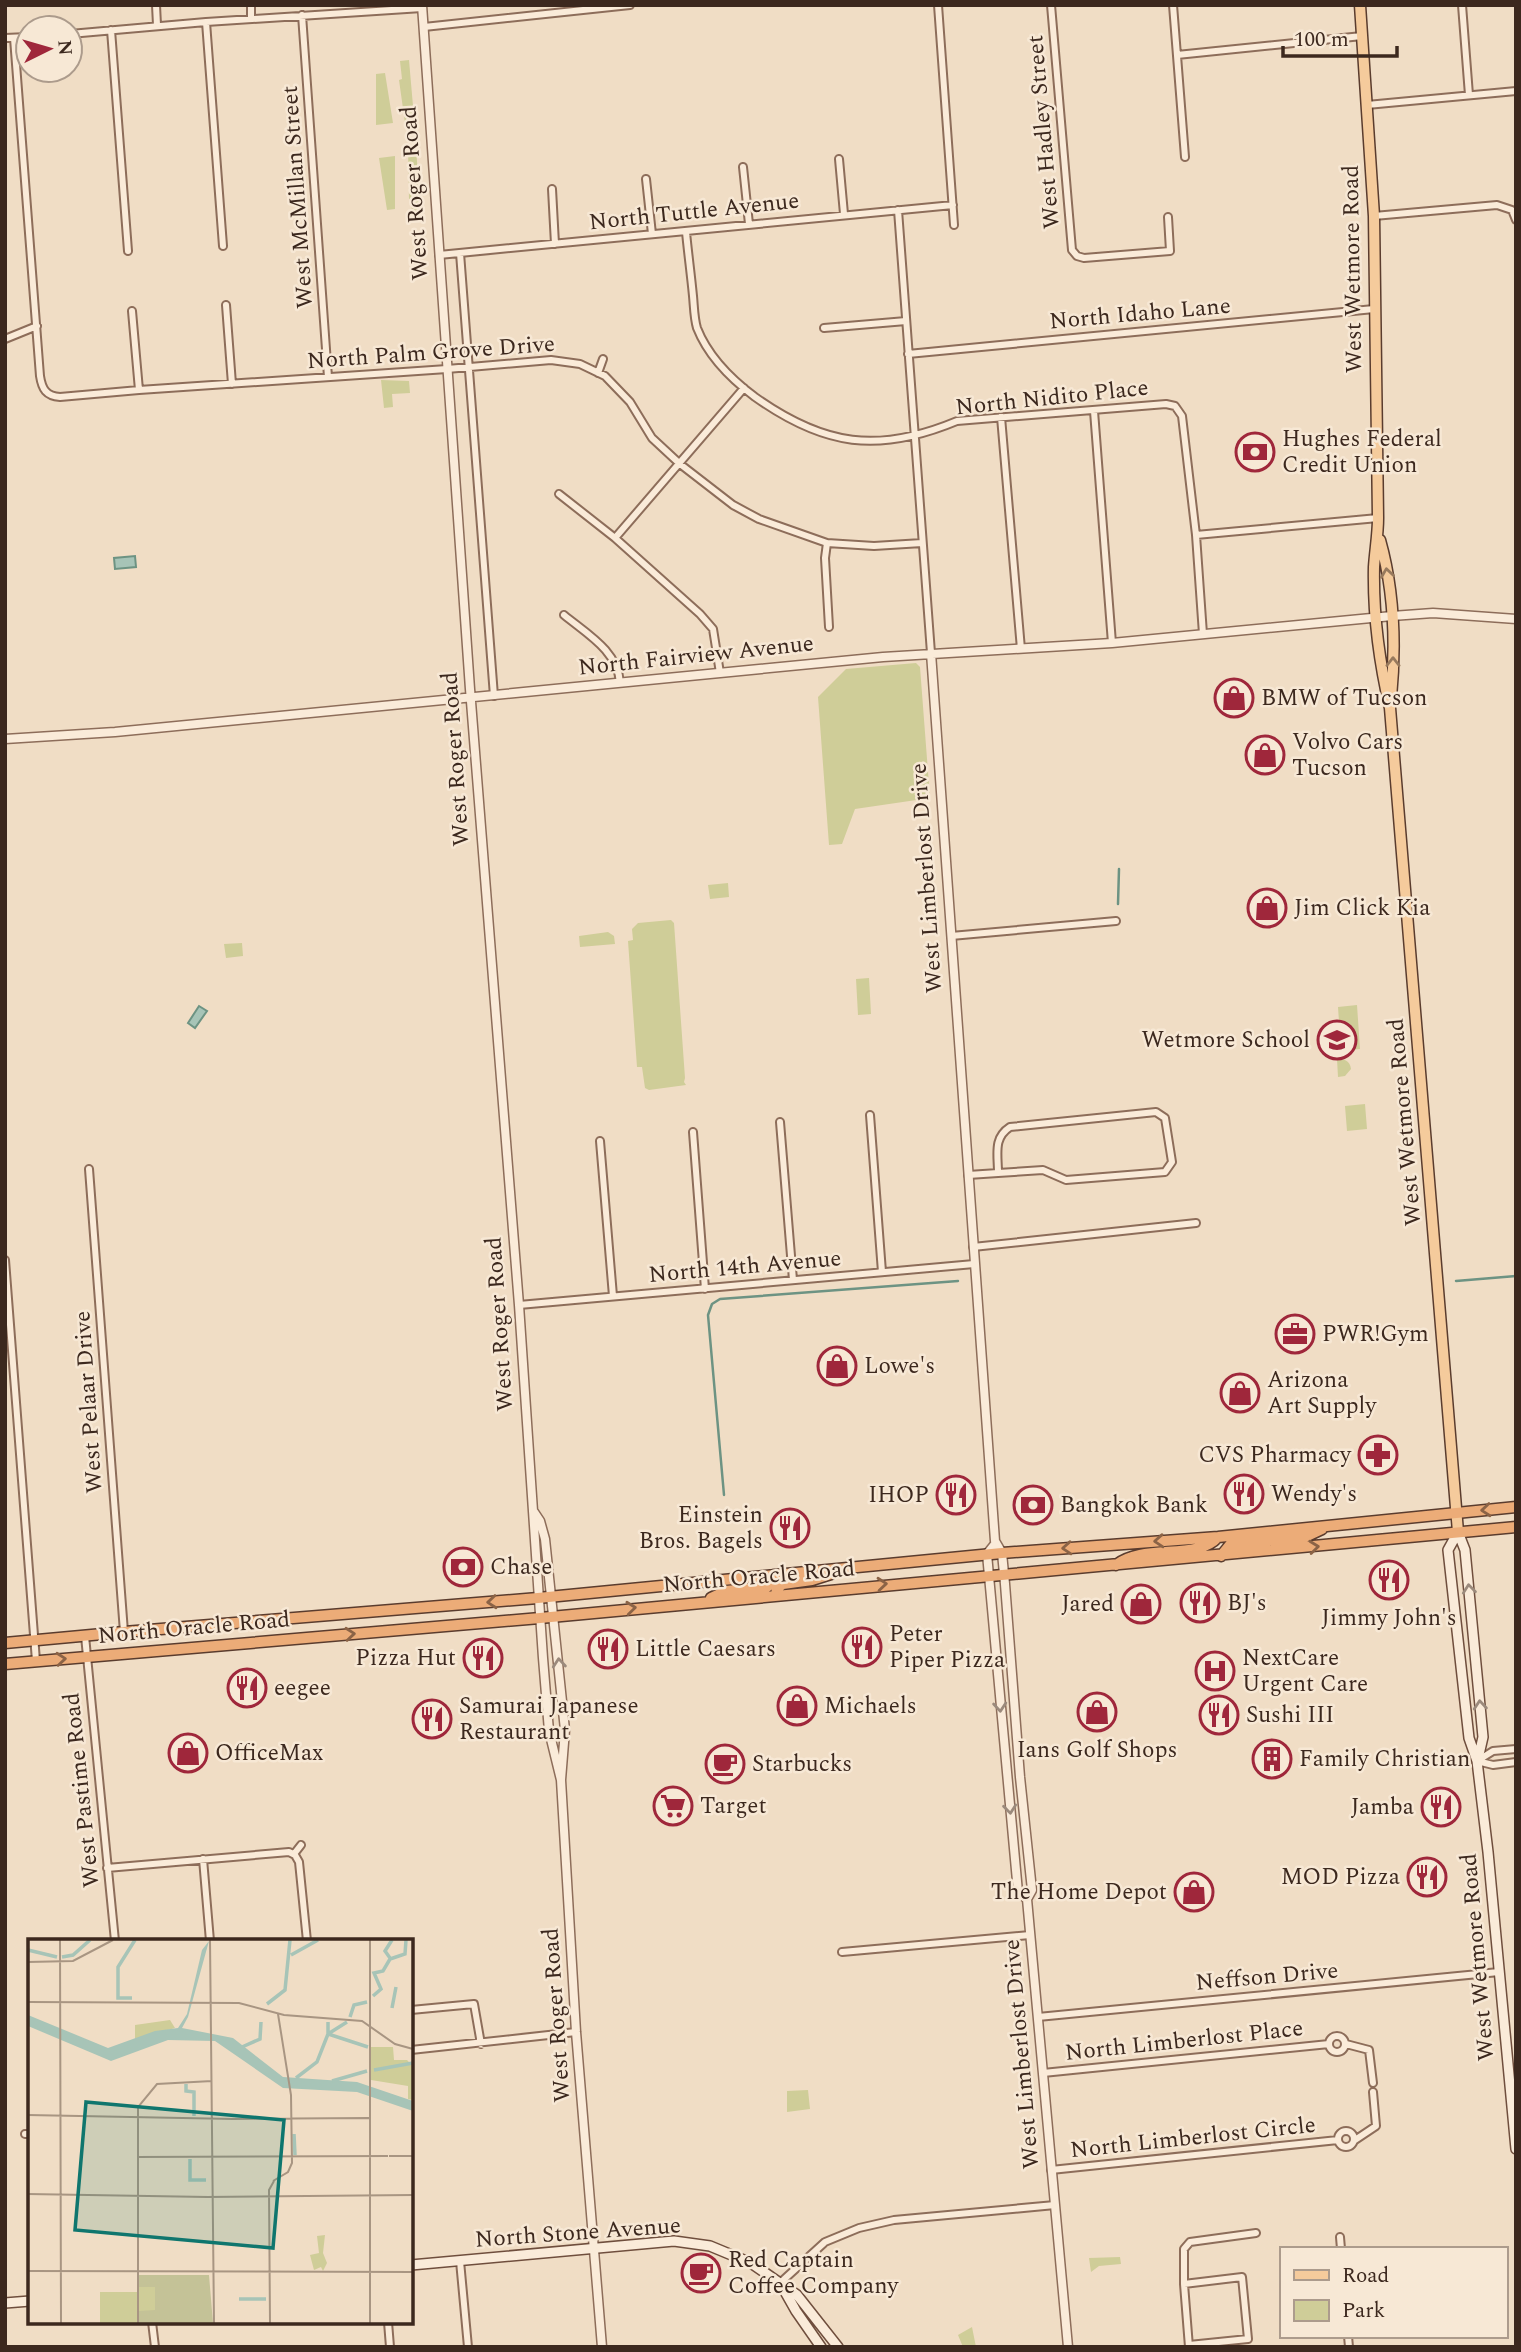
<svg xmlns="http://www.w3.org/2000/svg" width="1521" height="2352" font-family="Spectral,serif">
  <style>
    .green { fill: #cfcd98 }
    .water { fill: #a7c4b7; stroke: #6d9383; stroke-width: 2 }
    .lines { fill: none; stroke-linecap: round; stroke-linejoin: round }
    .stream { stroke: #6d9383; stroke-width: 2.5 }
    .minor-casing { stroke: #8d6d5a; stroke-width: 10 }
    .tertiary-casing { stroke: #8d6d5a; stroke-width: 11 }
    .secondary-casing { stroke: #6f4e3d; stroke-width: 12 }
    .primary-casing { stroke: #5a3c2e; stroke-width: 13 }
    .trunk-casing { stroke: #5a3c2e; stroke-width: 13 }
    .minor { stroke: #faebd9; stroke-width: 6 }
    .tertiary { stroke: #faebd9; stroke-width: 8 }
    .secondary { stroke: #faebd9; stroke-width: 9 }
    .primary { stroke: #f5cb9c; stroke-width: 10 }
    .trunk { stroke: #ecac78; stroke-width: 10 }
    .oneway { stroke: #987a5d }
    .oneway2 { stroke: #8b6346 }
    .oneway3 { stroke: #9b8a7c }
    .labels { text-anchor: middle; dominant-baseline: central; stroke-width: 5; stroke-linejoin: round; paint-order: stroke }
    .street-label { font-size: 23px; fill: #3c281e; stroke: #f7e8d5 }
    .poi-label { font-size: 23px; fill: #3c281e; stroke: #f7e8d5; text-anchor: start }
    .inset-river { fill: none; stroke: #a7c4b7; stroke-width: 3.5 }
    .inset-road { fill: none; stroke: #a89582; stroke-width: 2 }
    .view { fill: #0f766e; fill-opacity: 0.15; stroke: #0f766e; stroke-width: 3.5 }
    .inset-edge { fill: none; stroke: #3c281e; stroke-width: 3.5 }
  </style>
  <rect width="100%" height="100%" fill="#f0ddc5"/>
  <path class="green" d="M409,60L415,129L406,130L399,80L402,79L400,61Z
    M385,73L393,123L376,125V74Z
    M408,147H416L421,218H412L411,199H409Z
    M395,156V209L387,210L379,158Z
    M381,380L409,381L410,393L392,394L393,407L384,408Z
    M916,663L920,667L930,798L855,809L842,844L829,845L818,697L846,669Z
    M728,883L729,897L710,899L708,885Z
    M671,920L674,923L685,1078L684,1082L686,1085L649,1090L645,1088L642,1067H637L628,941L633,940L632,929L638,923Z
    M608,932L614,936L615,944L580,947L579,936Z
    M242,943L243,956L226,958L224,944Z
    M869,978L871,1014L858,1015L856,979Z
    M1357,1005L1360,1049L1341,1051L1338,1007Z
    M1337,1059C1344,1059 1350,1060 1351,1069L1345,1076L1338,1077Z
    M1365,1104L1367,1129L1347,1131L1345,1106Z
    M808,2090L810,2109L787,2112V2091Z
    M1120,2257L1121,2264L1099,2266L1091,2272L1089,2258Z
    M972,2327L976,2347H963L958,2335Z"/>
  <path class="water" d="M135,556L136,567L115,569L114,558Z
    M199,1006L207,1011L195,1028L188,1023Z"/>
  <g class="lines">
    <path class="stream" d="M1118,904L1119,869
      M1456,1281L1516,1276
      M724,1495L708,1315L712,1304L720,1299L958,1281"/>
    <defs>
      <path id="minor" d="M156,5L157,25
        M251,5V19
        M938,5L954,225
        M1051,5L1072,250L1077,256L1084,258L1170,251L1168,217
        M1173,5L1185,157
        M1462,5L1469,95
        M302,15L328,377
        M206,22L223,246
        M424,27L630,5
        M111,30L128,251
        M70,34L206,22L422,8
        M5,38L28,37
        M14,38L40,376C42,389 46,396 60,397L139,390L447,369L551,360L580,364L605,376L630,402L652,438L680,464L733,505L759,519L827,543L874,546L922,543
        M1177,55L1362,36
        M1367,105L1516,91
        M839,159L844,214
        M743,167L749,224
        M646,179L652,234
        M552,189L555,244
        M898,210L931,653
        M1374,216L1497,205L1512,210L1516,220
        M686,232C688,253 691,275 693,296C694,306 694,318 697,328C708,356 731,379 755,397C824,446 878,454 957,421L1166,404L1175,406L1182,416L1196,535L1203,634
        M460,253L494,696
        M439,255L953,205
        M226,305L232,384
        M132,311L139,390
        M824,328L906,321
        M5,339L37,326
        M908,354L1374,309
        M598,373L603,359
        M1094,411L1112,643
        M1001,417L1021,649
        M559,494L615,538L700,614L713,629L720,673
        M1196,535L1378,518
        M615,538L744,388
        M827,543L825,558L829,627
        M564,615C587,634 618,651 620,683
        M951,936L1116,921
        M1156,1112L1165,1118L1172,1162L1165,1172L1066,1180L1043,1170L998,1173C998,1154 993,1138 1010,1127Z
        M870,1115L882,1272
        M780,1122L793,1280
        M693,1132L705,1289
        M600,1141L613,1296
        M89,1169L124,1632
        M968,1175L998,1173
        M973,1247L1196,1223
        M5,1260L36,1661
        M519,1305L974,1264
        M85,1636L115,1941
        M1477,1761L1493,1751L1516,1749
        M1477,1761L1493,1765L1516,1762
        M294,1854L301,1845
        M203,1859L210,1941
        M107,1868L289,1852L295,1855L299,1862L307,1941
        M842,1952L1030,1935
        M411,2010L474,2004L481,2044
        M1038,2017L1499,1972
        M1329 2044a8 8 0 1 1 16 0a8 8 0 1 1-16 0Z
        M1346,2044L1369,2050L1373,2083
        M411,2050L576,2032
        M1043,2073L1329,2044
        M1338 2139a8 8 0 1 1 16 0a8 8 0 1 1-16 0Z
        M25,2134H30
        M1355,2140L1376,2126L1373,2092
        M1051,2170L1338,2140
        M1340,2237L1341,2249
        M460,2261L468,2347
        M780,2283L825,2242L859,2228L894,2220L1055,2205
        M1184,2284L1242,2277L1248,2339L1189,2345
        M152,2322L155,2347
        M388,2322L390,2347
        M1348,2336L1349,2347
        M1189,2347L1184,2284V2249L1190,2242L1256,2233"/>
      <path id="tertiary" d="M422,5L470,689L519,1305L543,1658L549,1731L561,1780
        M931,653L995,1541L1002,1553L1005,1584L1020,1777L1032,1890L1027,1899L1068,2347
        M5,739L115,732L883,657L1112,643L1392,616L1433,613L1516,619
        M534,1512L540,1521L545,1539L565,1730L561,1780L576,2032L602,2347
        M995,1544L987,1554L1018,1892L1027,1899"/>
      <path id="secondary" d="M1458,1532L1448,1550L1469,1738L1477,1761L1488,1852L1516,2149
        M1458,1532L1465,1550L1483,1737L1478,1759
        M411,2265L674,2241L710,2246L751,2263L797,2295L838,2347
        M783,2288L796,2311L821,2347
        M5,2303L30,2301"/>
      <path id="primary" d="M1360,5L1374,216L1378,518C1378,535 1375,551 1374,567C1373,615 1379,661 1390,708L1458,1532
        M1380,540C1394,590 1396,646 1391,698"/>
      <path id="trunk" d="M1221,1556L1230,1545L1305,1537L1322,1529
        M1116,1565C1144,1543 1197,1561 1218,1537
        M776,1595L777,1588L783,1584L812,1580L831,1574
        M711,1598L726,1591L767,1587L773,1582L774,1575
        M5,1643L124,1632L538,1598L1002,1553L1218,1537L1516,1507
        M5,1664L540,1618L1516,1527"/>
    </defs>
    <use href="#minor" class="minor-casing"/>
    <use href="#tertiary" class="tertiary-casing"/>
    <use href="#secondary" class="secondary-casing"/>
    <use href="#primary" class="primary-casing"/>
    <use href="#trunk" class="trunk-casing"/>
    <use href="#minor" class="minor"/>
    <use href="#tertiary" class="tertiary"/>
    <use href="#secondary" class="secondary"/>
    <use href="#primary" class="primary"/>
    <use href="#trunk" class="trunk"/>
  </g>
  <defs><path id="oneway-chevron" d="M-2-3.5L2.5 0L-2 3.5" fill="none" stroke-width="1.6" stroke-linecap="round" stroke-linejoin="round" transform="scale(1.75)"/></defs>
  <g class="oneway">
    <use href="#oneway-chevron" transform="translate(1387 573) rotate(-98)"/>
    <use href="#oneway-chevron" transform="translate(1393 662) rotate(-90)"/>
  </g>
  <g class="oneway2">
    <use href="#oneway-chevron" transform="translate(1486 1510) rotate(175)"/>
    <use href="#oneway-chevron" transform="translate(1159 1541) rotate(176)"/>
    <use href="#oneway-chevron" transform="translate(1314 1547) rotate(-6)"/>
    <use href="#oneway-chevron" transform="translate(1067 1548) rotate(176)"/>
    <use href="#oneway-chevron" transform="translate(882 1584) rotate(-5)"/>
    <use href="#oneway-chevron" transform="translate(492 1602) rotate(175)"/>
    <use href="#oneway-chevron" transform="translate(631 1608) rotate(-6)"/>
    <use href="#oneway-chevron" transform="translate(350 1634) rotate(-5)"/>
    <use href="#oneway-chevron" transform="translate(61 1659) rotate(-5)"/>
  </g>
  <g class="oneway3">
    <use href="#oneway-chevron" transform="translate(1469 1589) rotate(-96)"/>
    <use href="#oneway-chevron" transform="translate(559 1663) rotate(-95)"/>
    <use href="#oneway-chevron" transform="translate(1480 1705) rotate(-95)"/>
    <use href="#oneway-chevron" transform="translate(1000 1707) rotate(85)"/>
    <use href="#oneway-chevron" transform="translate(1010 1809) rotate(84)"/>
  </g>
  <defs>
    <symbol id="bank-ring" viewBox="-11 -11 22 22"><circle r="9.5" fill="#f7e8d5" stroke="#9f273b" stroke-width="1.5"/><path d="M-6-4H6V4H-6ZM0-2.3a2.3 2.3 0 1 0 0 4.6a2.3 2.3 0 1 0 0-4.6Z" fill="#9f273b"/></symbol>
    <symbol id="shop-ring" viewBox="-11 -11 22 22"><circle r="9.5" fill="#f7e8d5" stroke="#9f273b" stroke-width="1.5"/><path d="M-5-2.5h2.3a2.7 3.5 0 0 1 5.4 0H5L5.5 6h-11ZM-1.5-2.5h3a1.5 2.3 0 0 0-3 0Z" fill="#9f273b"/></symbol>
    <symbol id="school-ring" viewBox="-11 -11 22 22"><circle r="9.5" fill="#f7e8d5" stroke="#9f273b" stroke-width="1.5"/><path d="M0-5L7-2L0 1L-7-2ZM-4 1L0 2.5L4 1V4Q0 6-4 4Z" fill="#9f273b"/></symbol>
    <symbol id="office-ring" viewBox="-11 -11 22 22"><circle r="9.5" fill="#f7e8d5" stroke="#9f273b" stroke-width="1.5"/><path d="M-6-3h4V-5.5h4V-3h4V5H-6ZM-1-4.5V-3h2v-1.5ZM-6 0V1H6V0Z" fill="#9f273b"/></symbol>
    <symbol id="pharmacy-ring" viewBox="-11 -11 22 22"><circle r="9.5" fill="#f7e8d5" stroke="#9f273b" stroke-width="1.5"/><path d="M-2-6h4v4h4v4h-4v4h-4v-4h-4v-4h4Z" fill="#9f273b"/></symbol>
    <symbol id="restaurant-ring" viewBox="-11 -11 22 22"><circle r="9.5" fill="#f7e8d5" stroke="#9f273b" stroke-width="1.5"/><path d="M-5-6h1v4h1v-4h1v4h1v-4h1v5L-1.5 .5V6h-2V.5L-5-1ZM5-6V6H3V1.5H1.5Q1.5-4 5-6Z" fill="#9f273b"/></symbol>
    <symbol id="hospital-ring" viewBox="-11 -11 22 22"><circle r="9.5" fill="#f7e8d5" stroke="#9f273b" stroke-width="1.5"/><path d="M-5-5h3v3.5h4V-5h3V5h-3V1.5h-4V5h-3Z" fill="#9f273b"/></symbol>
    <symbol id="building-ring" viewBox="-11 -11 22 22"><circle r="9.5" fill="#f7e8d5" stroke="#9f273b" stroke-width="1.5"/><path d="M-4-6H4V6H1V3H-1V6H-4ZM-2.5-4.3h1.7v1.8h-1.7ZM.8-4.3h1.7v1.8H.8ZM-2.5-1h1.7V.8h-1.7ZM.8-1h1.7V.8H.8Z" fill="#9f273b"/></symbol>
    <symbol id="cafe-ring" viewBox="-11 -11 22 22"><circle r="9.5" fill="#f7e8d5" stroke="#9f273b" stroke-width="1.5"/><path d="M-5.5-4.5H6V0H3Q3 3.5 0 3.5H-2.5Q-5.5 3.5-5.5 0ZM3-3.2v2h1.7v-2ZM-6 4.5H4V6H-6Z" fill="#9f273b"/></symbol>
    <symbol id="supermarket-ring" viewBox="-11 -11 22 22"><circle r="9.5" fill="#f7e8d5" stroke="#9f273b" stroke-width="1.5"/><path d="M-6-5.5h2.5l.6 2H6L4.5 2H-2.5L-4.4-4H-6ZM-1.5 3.2a1.3 1.3 0 1 0 .1 0ZM3 3.2a1.3 1.3 0 1 0 .1 0Z" fill="#9f273b"/></symbol>
  </defs>
  <g fill-rule="evenodd">
    <use href="#bank-ring" x="1233" y="430" width="44" height="44"/>
    <use href="#shop-ring" x="1212" y="676" width="44" height="44"/>
    <use href="#shop-ring" x="1243" y="733" width="44" height="44"/>
    <use href="#shop-ring" x="1245" y="886" width="44" height="44"/>
    <use href="#school-ring" x="1315" y="1018" width="44" height="44"/>
    <use href="#office-ring" x="1273" y="1312" width="44" height="44"/>
    <use href="#shop-ring" x="815" y="1344" width="44" height="44"/>
    <use href="#shop-ring" x="1218" y="1371" width="44" height="44"/>
    <use href="#pharmacy-ring" x="1356" y="1433" width="44" height="44"/>
    <use href="#restaurant-ring" x="1222" y="1472" width="44" height="44"/>
    <use href="#restaurant-ring" x="934" y="1473" width="44" height="44"/>
    <use href="#bank-ring" x="1011" y="1483" width="44" height="44"/>
    <use href="#restaurant-ring" x="768" y="1506" width="44" height="44"/>
    <use href="#bank-ring" x="441" y="1545" width="44" height="44"/>
    <use href="#restaurant-ring" x="1367" y="1558" width="44" height="44"/>
    <use href="#restaurant-ring" x="1178" y="1581" width="44" height="44"/>
    <use href="#shop-ring" x="1119" y="1582" width="44" height="44"/>
    <use href="#restaurant-ring" x="840" y="1625" width="44" height="44"/>
    <use href="#restaurant-ring" x="586" y="1627" width="44" height="44"/>
    <use href="#restaurant-ring" x="461" y="1636" width="44" height="44"/>
    <use href="#hospital-ring" x="1193" y="1649" width="44" height="44"/>
    <use href="#restaurant-ring" x="225" y="1666" width="44" height="44"/>
    <use href="#shop-ring" x="775" y="1684" width="44" height="44"/>
    <use href="#shop-ring" x="1075" y="1690" width="44" height="44"/>
    <use href="#restaurant-ring" x="1197" y="1693" width="44" height="44"/>
    <use href="#restaurant-ring" x="410" y="1697" width="44" height="44"/>
    <use href="#shop-ring" x="166" y="1731" width="44" height="44"/>
    <use href="#building-ring" x="1250" y="1737" width="44" height="44"/>
    <use href="#cafe-ring" x="703" y="1742" width="44" height="44"/>
    <use href="#supermarket-ring" x="651" y="1784" width="44" height="44"/>
    <use href="#restaurant-ring" x="1419" y="1785" width="44" height="44"/>
    <use href="#restaurant-ring" x="1405" y="1855" width="44" height="44"/>
    <use href="#shop-ring" x="1172" y="1870" width="44" height="44"/>
    <use href="#cafe-ring" x="679" y="2251" width="44" height="44"/>
  </g>
  <g class="labels">
    <g class="street-label">
      <text transform="translate(1044 132) rotate(-95)">West Hadley Street</text>
      <text transform="translate(415 193) rotate(-94)">West Roger Road</text>
      <text transform="translate(298 197) rotate(-94)">West McMillan Street</text>
      <text transform="translate(694 212) rotate(-6)">North Tuttle Avenue</text>
      <text transform="translate(1353 269) rotate(-91)">West Wetmore Road</text>
      <text transform="translate(1140 314) rotate(-5)">North Idaho Lane</text>
      <text transform="translate(431 353) rotate(-4)">North Palm Grove Drive</text>
      <text transform="translate(1052 398) rotate(-6)">North Nidito Place</text>
      <text transform="translate(696 656) rotate(-6)">North Fairview Avenue</text>
      <text transform="translate(456 759) rotate(-94)">West Roger Road</text>
      <text transform="translate(927 878) rotate(-94)">West Limberlost Drive</text>
      <text transform="translate(1405 1122) rotate(-95)">West Wetmore Road</text>
      <text transform="translate(745 1267) rotate(-5)">North 14th Avenue</text>
      <text transform="translate(500 1324) rotate(-94)">West Roger Road</text>
      <text transform="translate(89 1402) rotate(-94)">West Pelaar Drive</text>
      <text transform="translate(759 1577) rotate(-5)">North Oracle Road</text>
      <text transform="translate(194 1628) rotate(-5)">North Oracle Road</text>
      <text transform="translate(82 1790) rotate(-96)">West Pastime Road</text>
      <text transform="translate(1478 1957) rotate(-95)">West Wetmore Road</text>
      <text transform="translate(1267 1977) rotate(-5)">Neffson Drive</text>
      <text transform="translate(557 2015) rotate(-94)">West Roger Road</text>
      <text transform="translate(1184 2041) rotate(-6)">North Limberlost Place</text>
      <text transform="translate(1022 2054) rotate(-95)">West Limberlost Drive</text>
      <text transform="translate(1193 2138) rotate(-6)">North Limberlost Circle</text>
      <text transform="translate(578 2233) rotate(-4)">North Stone Avenue</text>
    </g>
    <g class="poi-label">
      <text x="1282" y="439">Hughes Federal<tspan x="1282" dy="26">Credit Union</tspan></text>
      <text x="1261" y="698">BMW of Tucson</text>
      <text x="1292" y="742">Volvo Cars<tspan x="1292" dy="26">Tucson</tspan></text>
      <text x="1294" y="908">Jim Click Kia</text>
      <text x="1310" y="1040" text-anchor="end">Wetmore School</text>
      <text x="1322" y="1334">PWR!Gym</text>
      <text x="864" y="1366">Lowe's</text>
      <text x="1267" y="1380">Arizona<tspan x="1267" dy="26">Art Supply</tspan></text>
      <text x="1351" y="1455" text-anchor="end">CVS Pharmacy</text>
      <text x="1271" y="1494">Wendy's</text>
      <text x="929" y="1495" text-anchor="end">IHOP</text>
      <text x="1060" y="1505">Bangkok Bank</text>
      <text x="763" y="1515" text-anchor="end">Einstein<tspan x="763" dy="26">Bros. Bagels</tspan></text>
      <text x="490" y="1567">Chase</text>
      <text x="1227" y="1603">BJ's</text>
      <text x="1114" y="1604" text-anchor="end">Jared</text>
      <text x="1389" y="1618" text-anchor="middle">Jimmy John's</text>
      <text x="889" y="1634">Peter<tspan x="889" dy="26">Piper Pizza</tspan></text>
      <text x="635" y="1649">Little Caesars</text>
      <text x="456" y="1658" text-anchor="end">Pizza Hut</text>
      <text x="1242" y="1658">NextCare<tspan x="1242" dy="26">Urgent Care</tspan></text>
      <text x="274" y="1688">eegee</text>
      <text x="459" y="1706">Samurai Japanese<tspan x="459" dy="26">Restaurant</tspan></text>
      <text x="824" y="1706">Michaels</text>
      <text x="1246" y="1715">Sushi III</text>
      <text x="1097" y="1750" text-anchor="middle">Ians Golf Shops</text>
      <text x="215" y="1753">OfficeMax</text>
      <text x="1299" y="1759">Family Christian</text>
      <text x="752" y="1764">Starbucks</text>
      <text x="700" y="1806">Target</text>
      <text x="1414" y="1807" text-anchor="end">Jamba</text>
      <text x="1400" y="1877" text-anchor="end">MOD Pizza</text>
      <text x="1167" y="1892" text-anchor="end">The Home Depot</text>
      <text x="728" y="2260">Red Captain<tspan x="728" dy="26">Coffee Company</tspan></text>
    </g>
  </g>
  <g transform="translate(28 1939)">
    <rect width="385" height="385" fill="#f0ddc5"/>
    <path d="M142,81L147,89L107,100V86ZM343,108H365L366,121H379L385,127V161L380,160V147L343,141ZM297,296L295,314L299,324L295,332L293,328L286,331L282,316L291,314L289,297ZM111,348H127L128,372H111ZM72,353H109V384H72Z" fill="#cfcd98"/>
    <path d="M111,336H181L185,384H111V372L127,371V348H111Z" fill="#c4c297"/>
    <path d="M181,2L160,78L154,89L205,99L255,138L329,143L385,162V172L329,153L255,149L187,102L140,101L83,122L0,87V76L80,109L127,92L150,89L159,75L174,11Z" fill="#a7c4b7"/>
    <path class="inset-river" d="M0,11L29,18M263,16L290,1M34,18L45,16L62,1M362,19L357,12L364,1M345,57L353,50L346,34L355,32L362,20L377,15L378,1M104,59H90V28L107,1M239,65L257,51L262,1M364,69L368,48M322,78L326,66L339,63M300,83V95L340,108M214,108L232,100L233,83M346,131L385,124M268,139L289,123L300,95L319,83M304,142L339,132M158,145V152L166,153V177M266,195L267,216M162,220V241H178M211,360H238"/>
    <path class="inset-road" d="M32,1L33,384M182,1L186,384M342,1V384M0,23L45,22L85,1M0,63L211,64L256,76L334,82L367,105L385,110M0,176L206,180M204,180L341,179M361,217H385M109,218L360,217M245,242L260,233L264,224L263,156L250,75M0,255L180,258M178,258L385,256M0,332L385,333M110,384V168L129,145L184,142M242,384L241,251L246,242"/>
    <path class="view" d="M58,163L256,181L245,309L47,291Z"/>
    <rect width="385" height="385" class="inset-edge"/>
  </g>
  <rect width="1521" height="2352" fill="none" stroke="#3c281e" stroke-width="14"/>
  <rect x="1280" y="2247" width="228" height="91" fill="#f7e8d5" stroke="#ac9b8c" stroke-width="2"/>
  <rect x="1294" y="2270" width="35" height="10" fill="#f5cb9c" stroke="#ac9b8c" stroke-width="2"/>
  <text x="1342" y="2282" font-size="21" fill="#3c281e">Road</text>
  <rect x="1294" y="2300" width="35" height="21" fill="#cfcd98" stroke="#ac9b8c" stroke-width="2"/>
  <text x="1342" y="2317" font-size="21" fill="#3c281e">Park</text>
  <g transform="translate(49 49) rotate(85)"><circle r="33" fill="#f7e8d5" stroke="#ac9b8c" stroke-width="2"/>
  <path d="M0-5L12 26L0 18L-12 26Z" fill="#9f273b"/>
  <text y="-10" font-size="19" font-weight="bold" text-anchor="middle" fill="#3c281e">N</text>
  </g>
  <path d="M1283 46v10h114v-10" fill="none" stroke="#3c281e" stroke-width="3.5"/>
  <text x="1294" y="46" font-size="21" fill="#3c281e" stroke="#f7e8d5" stroke-width="5" paint-order="stroke">100 m</text>
</svg>
